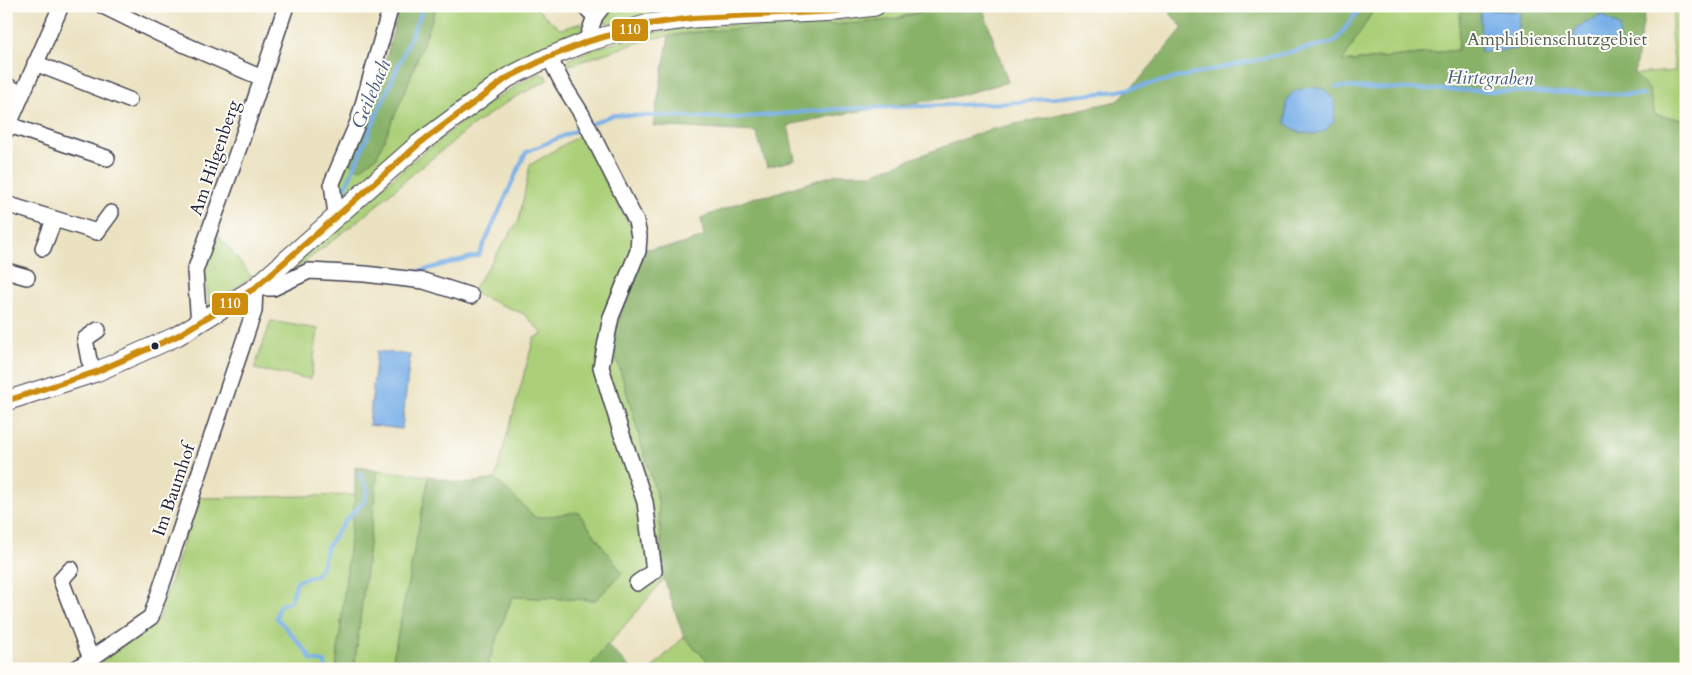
<svg xmlns="http://www.w3.org/2000/svg" width="1692" height="675" font-family="Cardo,serif">
  <style>
    .green { fill: #acd079; stroke: #67795a }
    .forest { fill: #89b269; stroke: #566a52 }
    .water { fill: #79b0e8; stroke: #4e6992 }
    .lines { fill: none; stroke-linecap: round; stroke-linejoin: round }
    .stream { stroke: #79b0e8; stroke-width: 4 }
    .minor-casing { stroke: #403f4f; stroke-width: 18 }
    .major-casing { stroke: #403f4f; stroke-width: 21 }
    .minor { stroke: #fff; stroke-width: 15 }
    .major { stroke: #fff; stroke-width: 19 }
    .bus-1-casing { stroke: #fdfcf7; stroke-width: 10 }
    .bus-1 { stroke: #cc8c0c; stroke-width: 6 }
    .bus-dot { fill: #22223b; stroke: #fdfcf7; stroke-width: 2 }
    .labels { text-anchor: middle; dominant-baseline: central; stroke-width: 4; stroke-linejoin: round; paint-order: stroke }
    .park-label { font-size: 18px; fill: #525f51; stroke: #fdfcf7 }
    .street-label { font-size: 18px; fill: #22223b; stroke: #fdfcf7 }
    .water-label { font-size: 19px; font-style: italic; fill: #455b80; stroke: #fdfcf7 }
    .line-badge { stroke: #fdfcf7; stroke-width: 2 }
    .badge-label { font-size: 14px; text-anchor: middle; font-weight: bold; fill: #fff }
  </style>
  <rect width="100%" height="100%" fill="#fdfcf7"/>
  <filter id="ink" filterUnits="userSpaceOnUse"><feTurbulence type="fractalNoise" baseFrequency=".02" numOctaves="2"/><feDisplacementMap in="SourceGraphic" scale="10" xChannelSelector="R" yChannelSelector="G"/><feConvolveMatrix kernelMatrix="1 2 1 2 8 2 1 2 1" color-interpolation-filters="sRGB"/></filter>
  <filter id="wash" filterUnits="userSpaceOnUse"><feTurbulence type="fractalNoise" baseFrequency=".0096" numOctaves="4" result="noise"/><feDisplacementMap in="SourceGraphic" scale="20" xChannelSelector="R" yChannelSelector="G"/><feGaussianBlur stdDeviation="1.12" result="paint"/><feColorMatrix in="noise" values="0 0 0 0 0 0 0 0 0 0 0 0 0 0 0 0 0 1.4 0 .05"/><feComposite in="paint" operator="in"/></filter>
  <g filter="url(#wash)">
    <rect width="100%" height="100%" fill="#ebe2c1"/>
    <path class="green" d="M437,6H534L560,29L582,23L583,27L574,36L516,62L513,67L350,195L337,202L338,187L347,162L404,94Z
      M611,6H781L616,25L603,22Z
      M914,6H940L890,20L837,25L693,32L649,39L564,67L569,59L599,47L648,34L689,27L839,20L890,12Z
      M1376,6H1461L1458,50L1341,62Z
      M1675,6H1686V120L1655,115L1649,89L1634,74L1675,71L1671,34Z
      M539,73L546,76L548,80L510,100L471,127L415,172L364,216L292,272L273,282L409,164L467,118L502,94Z
      M580,135L643,249L612,342L658,501L664,579L588,669H486L512,597L596,600L622,573L601,545L536,518L495,479L534,338L543,334L524,314L477,295L474,288L519,220L530,165Z
      M218,235L252,277L209,306L205,271Z
      M271,321L318,329L311,379L254,369Z
      M378,470L429,476L391,669H354Z
      M355,495L336,669H91L159,618L197,498Z
      M684,637L715,669H651Z"/>
    <path class="forest" d="M400,6H437L404,94L377,156L360,169L347,162L372,112Z
      M940,6H982L1008,82L953,97L848,113L788,125L795,160L767,167L756,132L653,126L669,36C741,24 815,29 888,20C905,18 923,11 940,6Z
      M1164,6H1376L1342,62L1458,50L1461,6H1646L1634,74L1649,89L1655,115L1686,120V669H715L684,637L664,579L658,501L612,342L643,249L672,247L704,237L701,218L752,198L769,195L837,174H872L985,131L1117,101L1140,79L1183,28Z
      M355,467L378,470L354,669H336L355,495Z
      M429,476L463,484L495,479L536,518L578,512L622,573L596,600L512,597L486,669H391Z
      M607,645L632,669H588Z"/>
    <path class="water" d="M1480,9L1520,12L1517,49L1481,52Z
      M1602,15L1620,27L1619,50L1572,45L1576,28Z
      M1312,87L1324,89L1335,101L1334,121L1325,131L1314,134L1297,132L1286,123C1285,98 1286,90 1312,87Z
      M377,351L410,355L402,429L369,425Z"/>
    <g class="lines">
      <path class="stream" d="M1681,82L1686,83
        M1336,87L1644,95
        M591,124L613,115L737,118L838,109L1009,103L1119,91L1335,42L1362,6
        M343,193L424,6
        M413,273L479,255L526,152L584,127
        M326,669L325,662L311,660L307,652L276,617L279,606L291,601L297,581L316,575L323,564L327,547L345,521L364,502L368,490L359,473"/>
    </g>
  </g>
  <g filter="url(#ink)">
    <g class="lines">
      <defs>
        <path id="minor" d="M103,6L160,34L262,78
          M584,6L595,16
          M586,42L595,16L603,6
          M549,57L564,86L581,113L636,221L639,236L638,251L611,317L601,367L621,432L645,502L654,571L637,583
          M35,63L129,100
          M6,85L22,94
          M9,125L107,158
          M6,131L61,6
          M6,204L97,232L111,213
          M336,215L332,183L358,122L391,6
          M43,248L54,220
          M6,271L27,277
          M199,324L195,271L242,139L286,6
          M96,372L89,360L85,339L98,330
          M71,569L61,580L91,659
          M76,669L151,617L254,311L255,288H273L309,271L365,274L424,281L471,296"/>
        <path id="major" d="M6,401L96,372L177,336L255,288L420,143L507,78L549,57L586,42L649,24L693,18L836,11L875,6"/>
      </defs>
      <use href="#minor" class="minor-casing"/>
      <use href="#major" class="major-casing"/>
      <use href="#minor" class="minor"/>
      <use href="#major" class="major"/>
      <defs>
        <path id="bus-1" d="M6,401L96,372L177,336L255,288L420,143L507,78L549,57L586,42L649,24L693,18L836,11L873,6"/>
      </defs>
      <use href="#bus-1" class="bus-1-casing"/>
      <use href="#bus-1" class="bus-1"/>
    </g>
  </g>
  <circle class="bus-dot" cx="155" cy="346" r="4.5"/>
  <g class="labels">
    <g class="park-label">
      <text x="1557" y="39">Amphibienschutzgebiet</text>
    </g>
    <g class="street-label">
      <text transform="translate(215 158) rotate(-71)">Am Hilgenberg</text>
      <text transform="translate(174 490) rotate(-71)">Im Baumhof</text>
    </g>
    <g class="water-label">
      <text transform="translate(1490 78) rotate(1)">Hirtegraben</text>
      <text transform="translate(371 94) rotate(-67)">Geilebach</text>
    </g>
  </g>
  <g class="line-badge">
    <rect x="611" y="18" width="38" height="24" rx="5" fill="#cc8c0c"/>
    <rect x="211" y="292" width="38" height="24" rx="5" fill="#cc8c0c"/>
  </g>
  <g class="badge-label">
    <text x="630" y="34">110</text>
    <text x="230" y="308">110</text>
  </g>
  <rect width="1692" height="675" fill="none" stroke="#fdfcf7" stroke-width="25"/>
</svg>
